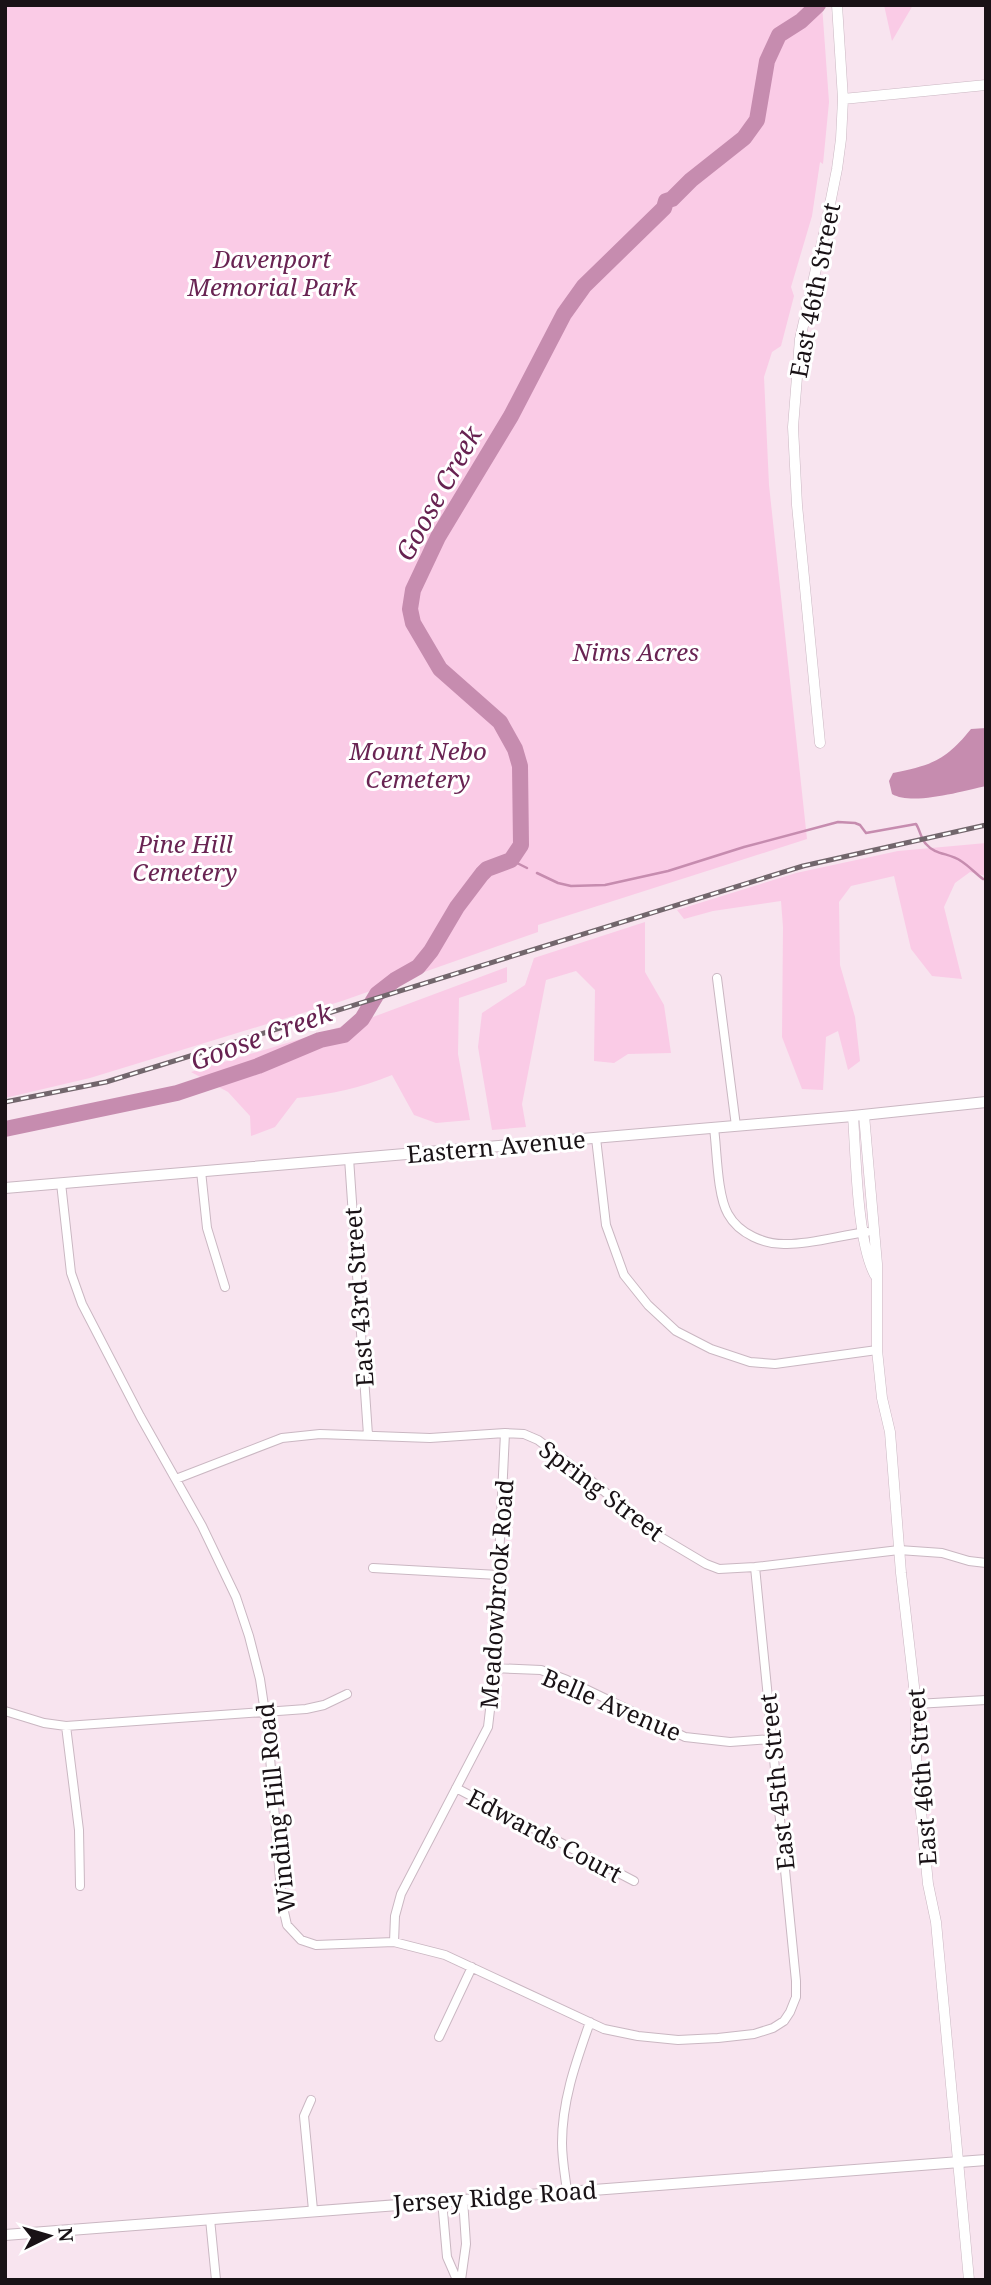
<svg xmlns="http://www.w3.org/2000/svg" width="991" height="2285" font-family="'Noto Serif',serif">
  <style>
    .green { fill: #facbe6 }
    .water { fill: #c68caf }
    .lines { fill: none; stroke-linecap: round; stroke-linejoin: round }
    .stream { stroke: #c68caf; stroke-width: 2.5 }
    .river { stroke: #c68caf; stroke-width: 16 }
    .minor-casing { stroke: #cab7c2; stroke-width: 10 }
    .tertiary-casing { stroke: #cab7c2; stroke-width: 11 }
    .secondary-casing { stroke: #cab7c2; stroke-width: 12 }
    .minor { stroke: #fff; stroke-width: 8 }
    .tertiary { stroke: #fff; stroke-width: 10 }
    .secondary { stroke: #fff; stroke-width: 10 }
    .rail-casing { stroke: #72666c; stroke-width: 5 }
    .rail { stroke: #fff; stroke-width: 2.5; stroke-dasharray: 8; stroke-linecap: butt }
    .labels { text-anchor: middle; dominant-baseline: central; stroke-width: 6; stroke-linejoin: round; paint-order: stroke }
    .park-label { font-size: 24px; font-style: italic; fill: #692453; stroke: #fff }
    .street-label { font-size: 24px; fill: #191216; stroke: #fff }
    .water-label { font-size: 26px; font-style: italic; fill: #672251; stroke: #fff }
  </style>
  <rect width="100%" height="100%" fill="#f8e4ef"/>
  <path class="green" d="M5,5H822L829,102L823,164L820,162L812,216L791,287L794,296L781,346L772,352L764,377L769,485L807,839L538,925V932L342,1001L90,1078L5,1098Z
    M884,5H913L892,41Z
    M986,843V876L970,872L955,883L944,907L962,979L932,976L911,949L894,876L851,886L839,902L840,965L855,1017L860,1061L848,1070L838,1031L826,1037L823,1090L802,1089L782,1037L783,927L781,901L713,911L684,919L677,910L796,873L898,851Z
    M645,922V972L664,1005L671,1053L628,1054L614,1063L594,1061L595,990L576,971L546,980L522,1104L526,1127L492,1130L478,1047L482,1013L525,985L534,958Z
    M507,967V982L459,998L458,1054L470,1120L436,1123L414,1115L392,1075C361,1088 331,1094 297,1098L275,1127L251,1136L250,1116L228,1092L191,1072L373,1017Z"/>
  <path class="water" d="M986,728V786C963,791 912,806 892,794L889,781L893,773C932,765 945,761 971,729Z"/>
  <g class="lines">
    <path class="stream" d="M511,860L527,868
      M537,873L558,883L571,886L605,885L668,871L744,847L838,822L855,823L860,825L866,833L916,824C920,830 921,839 926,844C935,855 950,853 961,861C969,866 976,874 983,879H986"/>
    <path class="river" d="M5,1129L177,1093L258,1066L320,1040L344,1035L362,1019L377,994L395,980L418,967L431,951L457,907L482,874L487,869L511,860L521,845L520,766L515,749L500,722L440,669L413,623L410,609L413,590L438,537L511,416L564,314L584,286L664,208L666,201L672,199L691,180L744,138L757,120L767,61L779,35L801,21L818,5"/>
    <defs>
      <path id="minor" d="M717,978L736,1126
        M714,1128C717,1150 717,1195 728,1214C739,1234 765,1245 787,1244C814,1244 841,1235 867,1232
        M596,1138L606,1225L624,1275L648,1305L676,1331L711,1349L750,1362L775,1364L877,1350
        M349,1158L368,1435
        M201,1171L207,1228L225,1287
        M61,1183L71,1273L82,1304L140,1416L202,1526L236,1597L249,1636L260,1679L268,1733L282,1903L287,1925L301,1940L316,1945L394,1942L445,1955L604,2029L638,2036L678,2040L718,2038L754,2034L773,2028L784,2021L790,2012L796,1997V1981L755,1567
        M176,1479L282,1438L320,1434L430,1438L505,1433L524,1434L538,1440L579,1471L659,1536L706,1564L719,1569L755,1567L899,1550L942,1553L969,1561L986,1563
        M373,1568L498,1575
        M493,1668L541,1670L567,1680L685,1737L730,1742L772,1739
        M916,1704L986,1700
        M5,1711L44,1723L66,1726L306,1709L324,1705L347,1694
        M66,1726L79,1830L80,1886
        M456,1788L634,1881
        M394,1942L395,1916L401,1894L488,1727L493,1684L505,1433
        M439,2037L472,1967
        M311,2100L304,2116L313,2210
        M567,2191C565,2175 562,2159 562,2143C562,2100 576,2062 590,2022
        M442,2200L447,2257L457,2280
        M210,2219L216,2280
        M461,2280L466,2244L463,2199"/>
      <path id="tertiary" d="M843,99L986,85
        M820,743L797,505L793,427L800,339L824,234L837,169L841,139L843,99L837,5
        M864,1115L877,1264V1350L882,1398L890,1432L901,1573L916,1704V1759L928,1884L936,1922L969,2280
        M853,1116C856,1157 857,1242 875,1275"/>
      <path id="secondary" d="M5,1188L853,1116L986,1102
        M5,2235L986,2160"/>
    </defs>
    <use href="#minor" class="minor-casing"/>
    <use href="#tertiary" class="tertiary-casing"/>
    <use href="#secondary" class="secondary-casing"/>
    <use href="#minor" class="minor"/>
    <use href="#tertiary" class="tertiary"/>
    <use href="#secondary" class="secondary"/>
    <defs>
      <path id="rail" d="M5,1102L106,1082L803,866L986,825"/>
    </defs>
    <use href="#rail" class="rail-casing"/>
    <use href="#rail" class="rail"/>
  </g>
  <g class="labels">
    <g class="park-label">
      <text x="272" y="258">Davenport<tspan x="272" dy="28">Memorial Park</tspan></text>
      <text x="636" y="651">Nims Acres</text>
      <text x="418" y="750">Mount Nebo<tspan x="418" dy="28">Cemetery</tspan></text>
      <text x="185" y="843">Pine Hill<tspan x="185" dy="28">Cemetery</tspan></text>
    </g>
    <g class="street-label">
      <text transform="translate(814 290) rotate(-79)">East 46th Street</text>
      <text transform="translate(496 1146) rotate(-5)">Eastern Avenue</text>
      <text transform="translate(358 1297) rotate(-94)">East 43rd Street</text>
      <text transform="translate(602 1490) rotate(37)">Spring Street</text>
      <text transform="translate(496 1594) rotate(-86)">Meadowbrook Road</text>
      <text transform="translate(612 1704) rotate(23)">Belle Avenue</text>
      <text transform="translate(921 1777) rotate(-94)">East 46th Street</text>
      <text transform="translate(776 1782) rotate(-96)">East 45th Street</text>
      <text transform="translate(275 1808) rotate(-96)">Winding Hill Road</text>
      <text transform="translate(545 1835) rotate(28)">Edwards Court</text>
      <text transform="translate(495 2196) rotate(-4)">Jersey Ridge Road</text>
    </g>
    <g class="water-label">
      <text transform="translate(438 493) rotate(-61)">Goose Creek</text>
      <text transform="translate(261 1036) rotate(-20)">Goose Creek</text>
    </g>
  </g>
  <rect width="991" height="2285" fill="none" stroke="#191216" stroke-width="14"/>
  <g transform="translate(49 2236) rotate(85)" stroke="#ffffff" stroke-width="5" paint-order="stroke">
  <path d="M0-5L12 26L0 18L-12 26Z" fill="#191216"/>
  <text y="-10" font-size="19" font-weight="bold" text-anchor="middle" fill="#191216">N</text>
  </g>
</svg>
